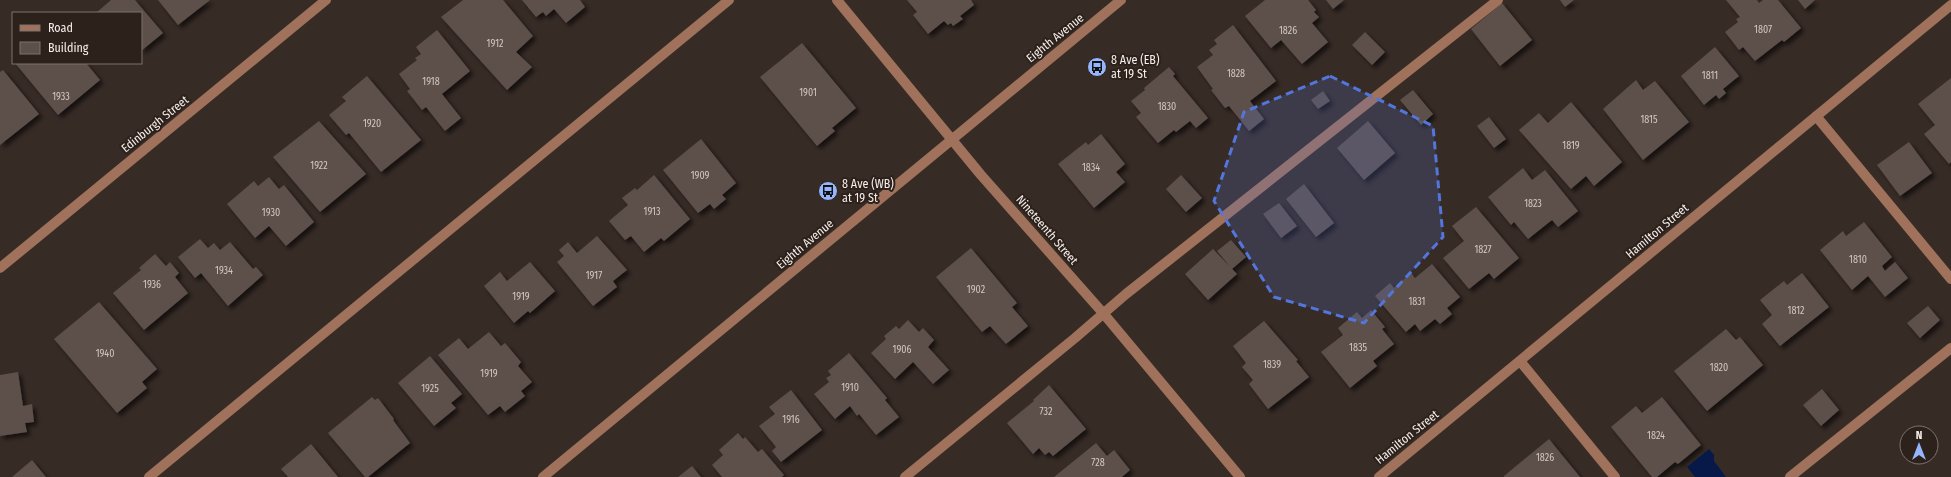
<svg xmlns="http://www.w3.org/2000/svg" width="1951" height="477" font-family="'Fira Sans Condensed',sans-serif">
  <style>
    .water { fill: #071949 }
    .building { fill: #5d504a; filter: url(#shadow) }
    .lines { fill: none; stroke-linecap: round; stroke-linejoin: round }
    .minor { stroke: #a0715b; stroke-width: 10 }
    .marked { fill: #5376dc; fill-opacity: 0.2; stroke: #5376dc; stroke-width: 3; stroke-dasharray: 8 5; stroke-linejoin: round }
    .labels { text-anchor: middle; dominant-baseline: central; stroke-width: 4; stroke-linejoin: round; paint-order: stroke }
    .number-label { font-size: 10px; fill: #d0c6c2 }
    .street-label { font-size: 12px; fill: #f6eeea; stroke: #2d211c }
    .poi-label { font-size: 12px; fill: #f6eeea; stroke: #2d211c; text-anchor: start }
  </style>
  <defs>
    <filter id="shadow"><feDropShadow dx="3.5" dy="3.5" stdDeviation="2" flood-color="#0009"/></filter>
  </defs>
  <rect width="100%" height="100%" fill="#372b26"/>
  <path class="water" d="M1709,449L1714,455V461L1726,477H1695L1687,467Z"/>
  <path class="building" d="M111,0H135L163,33L141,51V13H96Z
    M158,0H210L178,25Z
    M463,0H503L533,36L516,52L532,67L507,90L441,17Z
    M522,0H580L585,7L566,23L554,9L546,16L543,12L536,17Z
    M907,0H971L974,5L960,16L963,19L953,26L951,23L948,25L944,21L928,34L913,15L917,12Z
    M1265,0H1308L1316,10L1314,12L1319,17L1312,23L1328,42L1302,64L1281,40L1271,48L1245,16Z
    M1326,0H1344L1333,9Z
    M1560,0H1574L1565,7Z
    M1726,0H1757L1759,3L1763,0H1778L1801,28L1784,42L1782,40L1755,61L1743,47L1739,50L1725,32L1738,22L1736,19L1740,17Z
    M1798,0H1815L1805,9Z
    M1502,3L1532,40L1500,66L1471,29Z
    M1233,25L1276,81L1250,101L1264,119L1249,131L1229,106L1225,108L1211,90L1213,89L1197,67L1213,55L1209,50L1217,44L1214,40Z
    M437,30L470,71L442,94L461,118L445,131L426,107L422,110L407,91L410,89L399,74L417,60L415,58L421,54L416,47Z
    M1365,32L1385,52L1372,65L1352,45Z
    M802,43L856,108L832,128L835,131L817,146L760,77Z
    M1715,47L1739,76L1723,89L1726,93L1719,99L1716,95L1704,105L1681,76Z
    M15,63H86L100,80L58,115Z
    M1169,67L1175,74L1173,76L1208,118L1196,128L1190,121L1176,132L1174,130L1158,143L1136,117L1141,113L1131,101L1145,90L1144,88Z
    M3,70L39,114L0,145V72Z
    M367,76L421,140L381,172L349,133L346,135L329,115L346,101L342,97Z
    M1951,78V162L1949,164L1924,134L1935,125L1918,104Z
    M1636,80L1643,90L1655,81L1689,122L1643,160L1603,109Z
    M1413,90L1433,114L1421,125L1400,100Z
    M1323,91L1330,101L1318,109L1311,100Z
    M1571,102L1622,162L1594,186L1586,176L1571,189L1519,130L1539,113L1548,123Z
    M1489,117L1506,139L1494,148L1477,126Z
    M319,121L366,174L320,212L273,157Z
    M1368,121L1395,153L1364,180L1337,148Z
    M1101,134L1125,164L1116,172L1125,182L1094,208L1058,164L1086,142L1088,145Z
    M701,139L736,183L722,195L726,199L714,209L710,204L698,213L663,170Z
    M1909,142L1932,173L1900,196L1877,165Z
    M1523,168L1532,180L1545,170L1578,211L1558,227L1552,220L1528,239L1514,222L1511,225L1488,197Z
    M654,175L690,219L664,241L661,238L644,252L631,236L625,240L609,221L628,205L622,198L635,188L637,190Z
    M1181,175L1202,198L1186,212L1166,189Z
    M269,177L279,189L284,185L314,222L286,246L269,226L255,238L227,204L254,181L258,186Z
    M1304,184L1334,223L1316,237L1286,199Z
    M1279,203L1297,226L1281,238L1263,214Z
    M1476,207L1519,258L1494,279L1489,273L1469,289L1443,258L1464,241L1452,226Z
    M1864,222L1892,257L1882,266L1885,271L1895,262L1908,278L1885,297L1868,276L1852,290L1820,250L1843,231L1846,236Z
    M597,236L627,270L613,281L617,287L593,306L557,262L564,256L559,250L568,242L577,253Z
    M200,239L208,248L214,243L220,250L230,242L253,269L256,267L263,275L228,306L201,273L195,278L178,257Z
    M1231,240L1246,257L1232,269L1217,251Z
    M971,248L1017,303L1012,307L1028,326L1006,344L990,326L982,332L936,277Z
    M1213,249L1237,274L1208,300L1185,274Z
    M155,254L166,266L170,262L179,273L175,277L188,293L144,330L113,293L141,270L139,268Z
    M530,262L555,291L530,313L528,311L514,323L484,286L500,272L507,281Z
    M1432,264L1460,297L1447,308L1452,314L1440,324L1435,319L1420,331L1415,324L1406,332L1375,296L1390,283L1394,288L1411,273L1415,278Z
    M1802,273L1829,307L1780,346L1762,324L1772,315L1760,300L1784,281L1787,285Z
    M99,302L157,369L142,382L147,388L117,413L54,339Z
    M1928,306L1940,320L1920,338L1907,323Z
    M1371,310L1385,327L1382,329L1394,344L1373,361L1377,366L1350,388L1321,352L1343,335L1338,328L1357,312L1362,318Z
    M908,320L919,332L923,328L934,340L928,347L949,370L933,384L913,362L895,379L871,353L886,339L884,336L896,326L899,329Z
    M1264,321L1298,360L1296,361L1309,377L1268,409L1249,384L1253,380L1242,367L1246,363L1233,346Z
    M1726,329L1736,340L1740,337L1763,365L1707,411L1674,371Z
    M489,332L501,346L505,343L521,362L518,366L532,382L521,391L525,396L505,412L500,406L488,415L438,355L459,338L468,349Z
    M849,353L887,398L885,400L899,417L876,435L859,414L857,416L850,406L835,419L814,394L829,382L826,378L831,375L828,371Z
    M430,356L462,394L451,403L456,408L434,426L398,383Z
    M18,372L23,406L32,404L34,422L25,423L27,432L0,436V375Z
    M1049,385L1086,429L1053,456L1049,452L1045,455L1039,448L1033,454L1007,423L1034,401L1033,400Z
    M1822,389L1839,410L1821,426L1803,405Z
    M791,390L822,430L781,462L772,451L776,447L759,426L775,414L769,407Z
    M372,397L375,400L378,398L394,419L393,420L410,443L368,477H365L328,433Z
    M1662,397L1701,445L1678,464L1675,462L1657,477H1652L1611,427L1636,406L1642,413Z
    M738,433L743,439L745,437L758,452L762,449L784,475L782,477H722L712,465L723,455L719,450Z
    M1549,439L1580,477H1504V476Z
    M1096,443L1107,456L1114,450L1130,470L1122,477H1054Z
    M311,444L338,477H288L281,469Z
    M32,460L46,477H12Z
    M692,466L701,477H678Z"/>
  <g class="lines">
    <path class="minor" d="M837,0L981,175L1103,313L1240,477
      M1816,116L1951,279
      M0,268L326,0
      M1520,361L1615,477
      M149,477L729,0
      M543,477L1121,0
      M905,477L1075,338L1126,294L1498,0
      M1379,477L1951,5
      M1790,477L1951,348"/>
  </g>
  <path class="marked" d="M1330,76L1433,126L1443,237L1364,323L1274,297L1214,201L1244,112Z"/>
  <defs>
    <symbol id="bus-disc" viewBox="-11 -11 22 22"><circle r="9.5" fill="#95b6fd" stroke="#2d211c"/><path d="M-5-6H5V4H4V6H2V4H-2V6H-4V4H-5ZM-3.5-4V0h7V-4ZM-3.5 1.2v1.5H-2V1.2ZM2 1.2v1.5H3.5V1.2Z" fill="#111"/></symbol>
  </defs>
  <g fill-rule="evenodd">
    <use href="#bus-disc" x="1086" y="56" width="22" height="22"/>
    <use href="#bus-disc" x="817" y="180" width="22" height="22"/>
  </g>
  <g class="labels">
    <g class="number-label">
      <text x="1763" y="30">1807</text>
      <text x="1288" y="31">1826</text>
      <text x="495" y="44">1912</text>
      <text x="1236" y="74">1828</text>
      <text x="1710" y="76">1811</text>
      <text x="431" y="82">1918</text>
      <text x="808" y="93">1901</text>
      <text x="61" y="97">1933</text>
      <text x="1167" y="107">1830</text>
      <text x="1649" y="120">1815</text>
      <text x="372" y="124">1920</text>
      <text x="1571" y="146">1819</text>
      <text x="319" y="166">1922</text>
      <text x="1091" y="168">1834</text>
      <text x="700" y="176">1909</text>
      <text x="1533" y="204">1823</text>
      <text x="652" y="212">1913</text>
      <text x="271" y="213">1930</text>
      <text x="1483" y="250">1827</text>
      <text x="1858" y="260">1810</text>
      <text x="224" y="271">1934</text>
      <text x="594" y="276">1917</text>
      <text x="152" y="285">1936</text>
      <text x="976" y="290">1902</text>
      <text x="521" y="297">1919</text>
      <text x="1417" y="302">1831</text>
      <text x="1796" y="311">1812</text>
      <text x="1358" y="348">1835</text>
      <text x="902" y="350">1906</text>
      <text x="105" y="354">1940</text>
      <text x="1272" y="365">1839</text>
      <text x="1719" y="368">1820</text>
      <text x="489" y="374">1919</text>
      <text x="850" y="388">1910</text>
      <text x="430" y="389">1925</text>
      <text x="1046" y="412">732</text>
      <text x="791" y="420">1916</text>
      <text x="1656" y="436">1824</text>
      <text x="1545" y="458">1826</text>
      <text x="1098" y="463">728</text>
    </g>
    <g class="street-label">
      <text transform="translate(1055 38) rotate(-39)">Eighth Avenue</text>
      <text transform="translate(155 124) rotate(-39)">Edinburgh Street</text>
      <text transform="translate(1047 230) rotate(49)">Nineteenth Street</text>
      <text transform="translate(1657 231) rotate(-40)">Hamilton Street</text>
      <text transform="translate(805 244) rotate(-40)">Eighth Avenue</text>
      <text transform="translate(1407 437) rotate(-39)">Hamilton Street</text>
    </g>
    <g class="poi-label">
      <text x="1111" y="60">8 Ave (EB)<tspan x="1111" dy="14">at 19 St</tspan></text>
      <text x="842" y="184">8 Ave (WB)<tspan x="842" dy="14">at 19 St</tspan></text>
    </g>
  </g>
  <rect x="12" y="12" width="130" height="52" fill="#2d211c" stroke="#7d736e"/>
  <rect x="20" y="25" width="20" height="6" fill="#a0715b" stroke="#7d736e"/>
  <text x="48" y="32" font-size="12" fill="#f6eeea">Road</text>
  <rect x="20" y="42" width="20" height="12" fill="#5d504a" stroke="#7d736e"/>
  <text x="48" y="52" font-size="12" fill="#f6eeea">Building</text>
  <g transform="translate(1919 445)"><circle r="19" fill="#2d211c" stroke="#7d736e"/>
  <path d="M0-3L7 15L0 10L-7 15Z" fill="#95b6fd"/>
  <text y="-6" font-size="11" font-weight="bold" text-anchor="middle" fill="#f6eeea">N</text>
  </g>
</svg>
